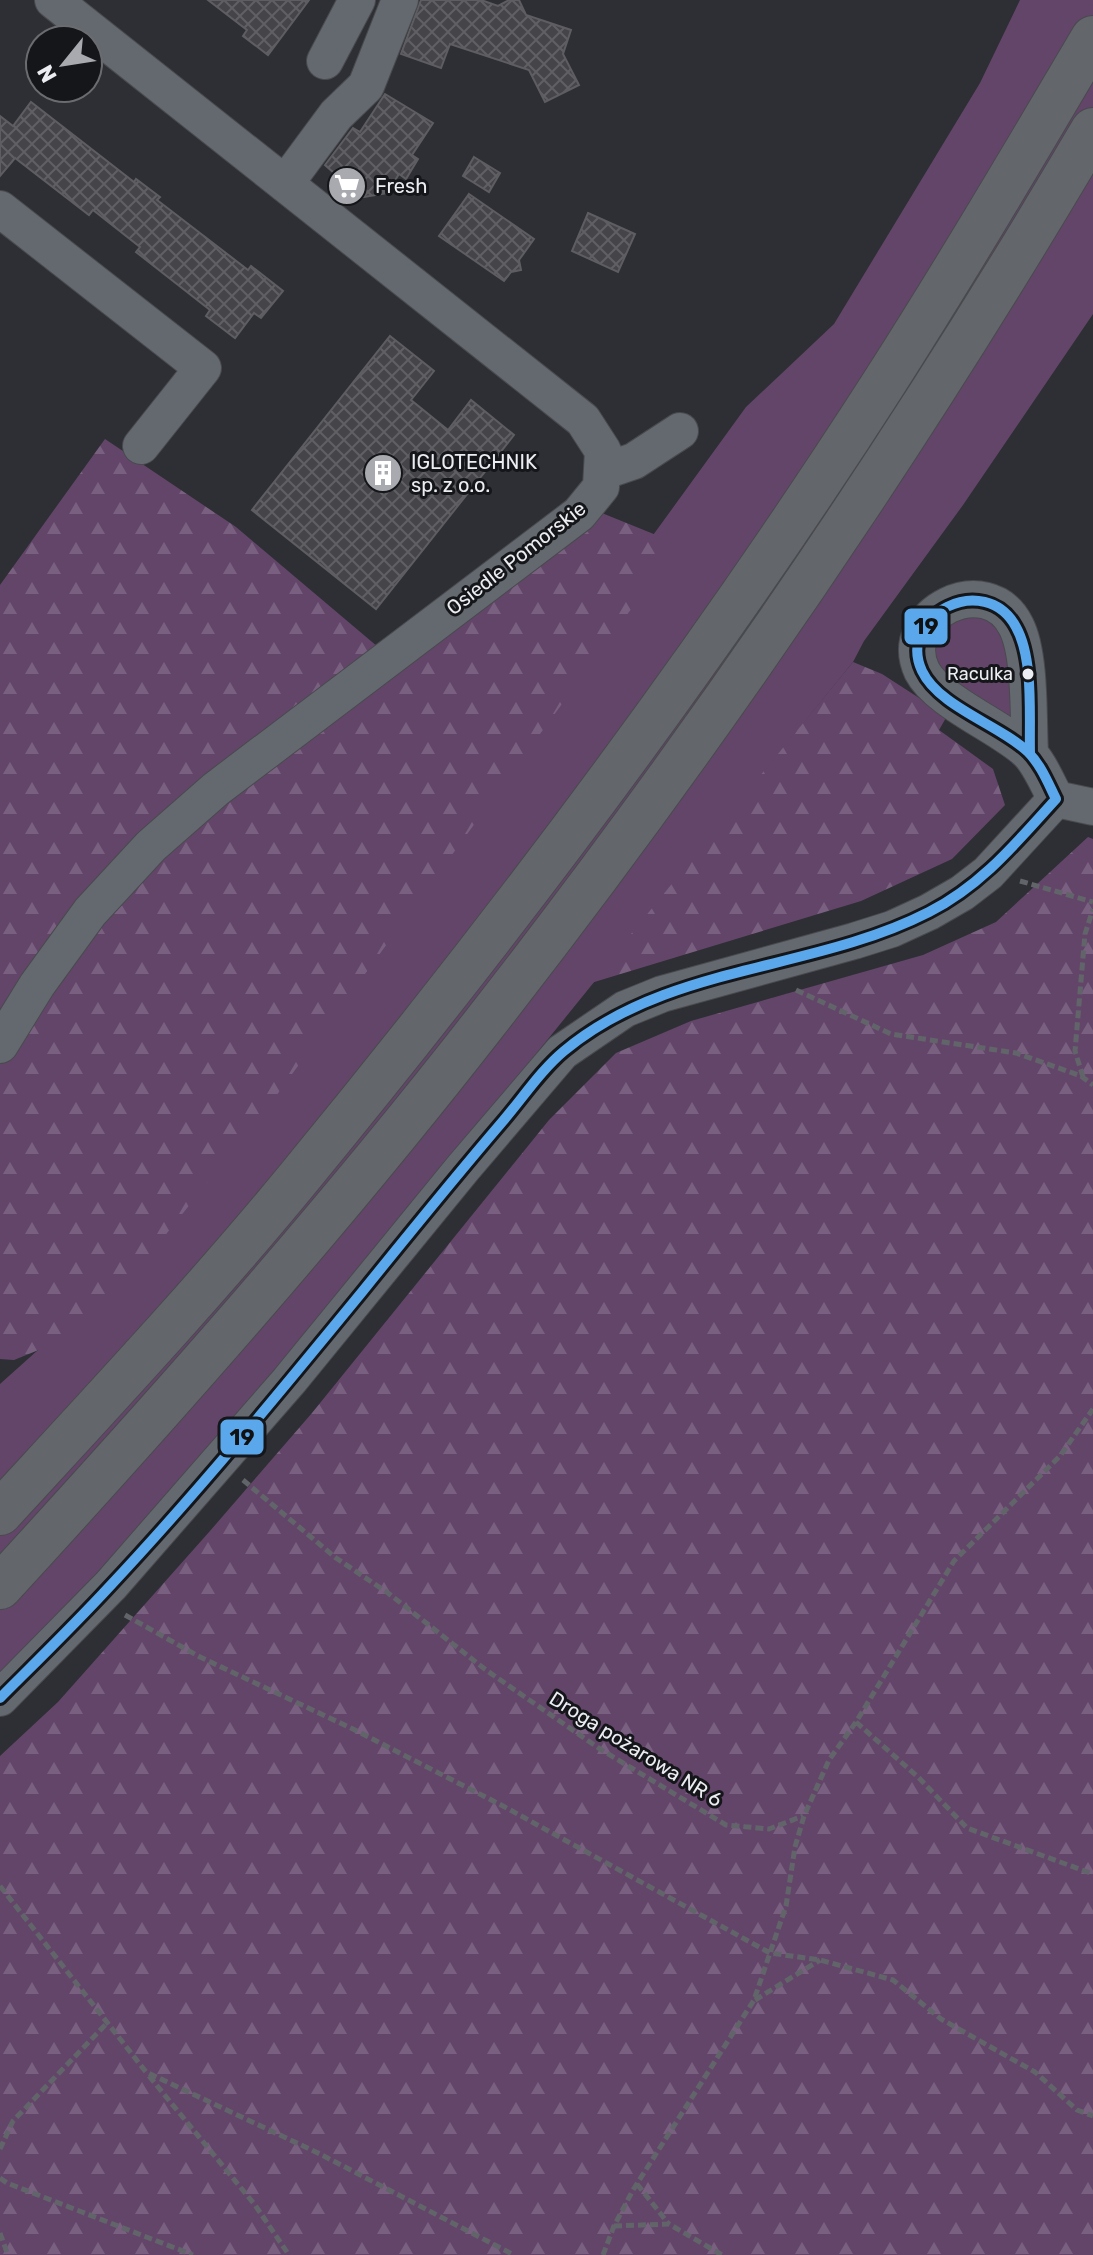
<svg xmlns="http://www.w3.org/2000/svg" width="1093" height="2255" font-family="Rubik,sans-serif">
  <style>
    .grass { fill: #64456a }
    .forest { fill: url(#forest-firs) }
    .building { fill: url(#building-cross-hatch); stroke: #5e5e62; stroke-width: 2 }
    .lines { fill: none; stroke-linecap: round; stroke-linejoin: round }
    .minor-casing { stroke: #494a4e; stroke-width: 38 }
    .highway-casing { stroke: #494a4e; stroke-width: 46 }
    .path { stroke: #61656a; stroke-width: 5; stroke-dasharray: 8 4; stroke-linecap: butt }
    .minor { stroke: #646970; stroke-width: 36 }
    .highway { stroke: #63666b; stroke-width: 44 }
    .bus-1-casing { stroke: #15161a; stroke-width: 16 }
    .bus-1 { stroke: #5aa8eb; stroke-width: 10 }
    .bus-dot { fill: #ebedf2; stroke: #15161a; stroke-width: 3 }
    .labels { text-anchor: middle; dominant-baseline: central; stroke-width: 6; stroke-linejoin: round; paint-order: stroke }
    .bus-label { font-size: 18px; fill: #ebedf2; stroke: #15161a; text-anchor: end }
    .poi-label { font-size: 20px; fill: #ebedf2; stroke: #15161a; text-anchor: start }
    .street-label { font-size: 20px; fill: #ebedf2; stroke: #15161a }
    .line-badge { stroke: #15161a; stroke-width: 3 }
    .pale-badge-label { font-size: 22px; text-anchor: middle; font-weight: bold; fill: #111 }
  </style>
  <defs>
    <pattern id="forest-firs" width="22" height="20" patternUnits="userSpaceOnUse" patternTransform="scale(2)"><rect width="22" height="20" fill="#64456a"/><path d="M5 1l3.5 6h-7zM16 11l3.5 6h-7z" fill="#7a6080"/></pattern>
    <pattern id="building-cross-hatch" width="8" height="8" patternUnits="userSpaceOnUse" patternTransform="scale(2)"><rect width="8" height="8" fill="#454549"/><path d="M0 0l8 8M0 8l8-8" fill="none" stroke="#606064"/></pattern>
  </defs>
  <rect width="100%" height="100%" fill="#2e2f34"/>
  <path class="grass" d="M1020,0H1093V314L963,505L864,641L853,662L493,1107L180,1486L0,1678V1384L38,1350L598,611L746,407L834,324L980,83Z
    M954,617L992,618L1010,639L1011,720C985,705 926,683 935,648C939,632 941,627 954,617Z"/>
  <path class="forest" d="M105,439L236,527L391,658L587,507L661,537L637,601L268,1107L90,1329L14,1360L0,1359V585Z
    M853,662L882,674L947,716L939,730L993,769L1005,805L952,859L861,901L591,983Z
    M1088,837L1093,839V2255H0V1756L58,1702L210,1531L312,1413L549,1120L616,1053L691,1021L923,955L996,922Z"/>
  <path class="building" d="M208,0H309L268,55L243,36L247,30Z
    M421,0H481L498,6L509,0H519L526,15L571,30L563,54L579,85L545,102L529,70L450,44L441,68L401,54Z
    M385,94L433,123L412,155L418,159L406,179L399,174L387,193L364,197L353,195L341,188L334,173L325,165L353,128L360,132Z
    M31,102L134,182L136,179L160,197L157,200L248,270L251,266L283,291L261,318L254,313L235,338L206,316L210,310L136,252L140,247L93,210L89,215L15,158L0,176V116L13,126Z
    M474,157L500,173L489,192L463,176Z
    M469,194L534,239L519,260L521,270L511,272L504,281L439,236Z
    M588,213L635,234L618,272L572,251Z
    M390,336L434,371L411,400L448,430L471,400L514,435L376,609L252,510Z"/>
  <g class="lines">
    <defs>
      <path id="minor" d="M325,61L357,0
        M285,184L336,115L366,86L400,0
        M0,209L203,368L141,446
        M602,472L634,461L680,431
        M1030,753C1028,720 1031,655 1016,626C987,568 895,614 922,671C938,702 1002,727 1028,752C1040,764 1048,785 1056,799
        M1056,799L1093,807
        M0,1045L37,985L90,912L151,846L216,789L579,514L601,487L603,451L583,420L53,0
        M0,1698L111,1585L289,1381L463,1168L562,1052L625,1009L662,994L854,941L892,929L929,912L962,893L988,873L1056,799"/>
      <path id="highway" d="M0,1513C102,1402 206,1291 301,1175C508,923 706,660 882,386C955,272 1024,155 1093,38
        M0,1587C167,1405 332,1219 484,1024C706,740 910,441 1093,130"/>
    </defs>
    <use href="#minor" class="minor-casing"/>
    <use href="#highway" class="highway-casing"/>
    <path class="path" d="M1020,881L1093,902
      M796,990L891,1034L1016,1053L1081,1076L1093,1085
      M1083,1077L1075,1051L1085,934L1093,909
      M243,1480L336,1558L388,1593L486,1670L600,1749L726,1825L769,1829L803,1816
      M125,1615L200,1657L353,1729L503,1806L770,1953L820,1960L893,1980L941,2019L1035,2072L1077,2110L1093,2116
      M856,1722L918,1777L967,1828L1093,1874
      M0,1886L146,2072L318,2153L514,2255
      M755,2000L820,1960
      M149,2076L255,2205L289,2255
      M0,2149L13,2121L107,2023
      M0,2178L7,2183L193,2255
      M637,2184L668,2223
      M614,2226L669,2224L722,2255
      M0,2233L8,2255
      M603,2255L614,2226L633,2190L754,2000L786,1906L795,1847L804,1816L829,1760L856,1722L954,1561L1060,1456L1093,1409"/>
    <use href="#minor" class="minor"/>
    <use href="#highway" class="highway"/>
    <defs>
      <path id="bus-1" d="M1030,753C1029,717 1034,659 1016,627C985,570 896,615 922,671C939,707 1000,725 1028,752C1041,765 1048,783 1056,799
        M0,1698C37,1661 75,1624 110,1586C198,1492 280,1392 362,1292C408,1235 455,1177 503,1121C522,1099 541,1070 564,1051C668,964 812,972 929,912C982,885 1016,843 1056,799"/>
    </defs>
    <use href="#bus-1" class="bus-1-casing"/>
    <use href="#bus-1" class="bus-1"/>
  </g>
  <defs>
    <symbol id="supermarket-disc" viewBox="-11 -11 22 22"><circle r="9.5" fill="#a9aab0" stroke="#15161a"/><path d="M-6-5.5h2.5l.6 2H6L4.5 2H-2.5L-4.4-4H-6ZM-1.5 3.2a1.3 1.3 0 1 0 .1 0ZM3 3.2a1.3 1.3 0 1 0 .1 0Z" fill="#fff"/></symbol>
    <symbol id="building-disc" viewBox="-11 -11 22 22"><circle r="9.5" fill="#a9aab0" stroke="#15161a"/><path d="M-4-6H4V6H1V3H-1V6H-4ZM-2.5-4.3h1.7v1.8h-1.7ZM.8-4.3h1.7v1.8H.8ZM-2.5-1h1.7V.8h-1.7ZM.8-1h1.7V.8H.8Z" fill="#fff"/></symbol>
  </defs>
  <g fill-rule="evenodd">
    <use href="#supermarket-disc" x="325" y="164" width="44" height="44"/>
    <use href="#building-disc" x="361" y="451" width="44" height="44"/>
  </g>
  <circle class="bus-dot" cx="1028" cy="674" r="7"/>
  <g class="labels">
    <g class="bus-label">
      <text x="1013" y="674">Raculka</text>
    </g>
    <g class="poi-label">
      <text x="375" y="186">Fresh</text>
      <text x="411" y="462">IGLOTECHNIK<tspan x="411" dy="23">sp. z o.o.</tspan></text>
    </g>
    <g class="street-label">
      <text transform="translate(516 558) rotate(-38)">Osiedle Pomorskie</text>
      <text transform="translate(636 1749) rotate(32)">Droga pożarowa NR 6</text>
    </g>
  </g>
  <g class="line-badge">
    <rect x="903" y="607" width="46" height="39" rx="8" fill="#5aa8eb"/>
    <rect x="219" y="1418" width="46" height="38" rx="8" fill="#5aa8eb"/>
  </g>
  <g class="pale-badge-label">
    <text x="926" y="634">19</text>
    <text x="242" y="1445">19</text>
  </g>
  <g transform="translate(64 64) rotate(240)"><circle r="38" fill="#15161a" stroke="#6b6c70" stroke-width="2"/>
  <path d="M0-6L14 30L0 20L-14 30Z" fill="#a9aab0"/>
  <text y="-12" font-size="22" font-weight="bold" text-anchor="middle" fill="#ebedf2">N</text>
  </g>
</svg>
